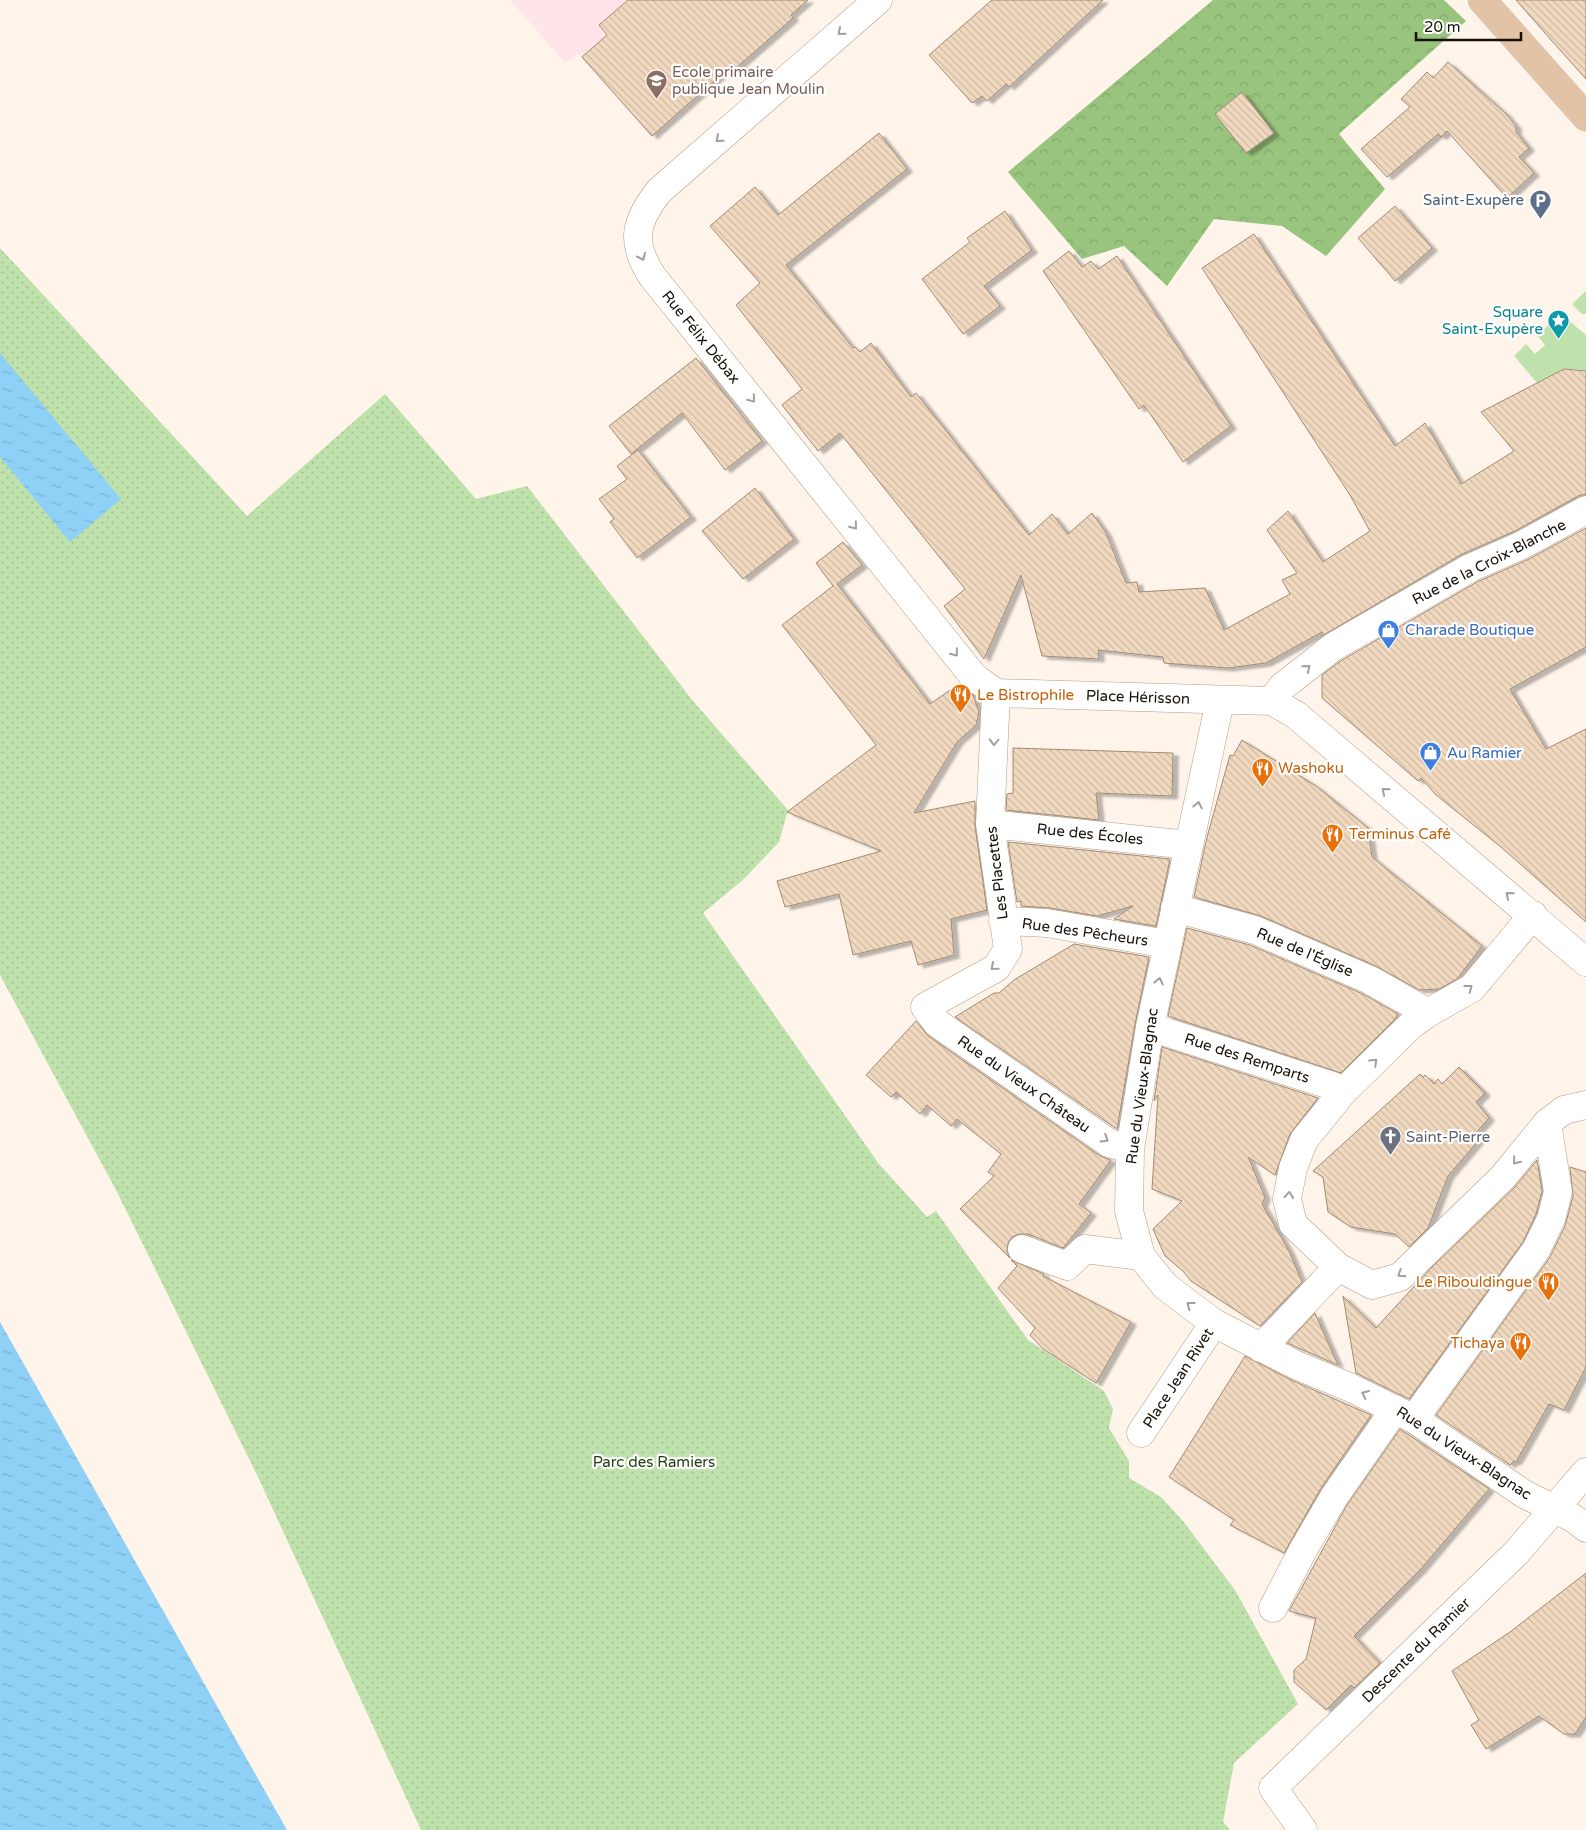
<svg xmlns="http://www.w3.org/2000/svg" width="1586" height="1830" font-family="'Varela Round',sans-serif">
  <style>
    .education { fill: #ffe4ea }
    .green { fill: #bfe1ac }
    .forest { fill: url(#forest-crowns) }
    .park { fill: url(#park-dots) }
    .water { fill: url(#water-ripples) }
    .building { fill: url(#building-back-hatch); stroke: #a18b74; filter: url(#shadow) }
    .lines { fill: none; stroke-linecap: round; stroke-linejoin: round }
    .minor-casing { stroke: #b49d86; stroke-width: 29 }
    .major-casing { stroke: #d5d4d2; stroke-width: 29 }
    .minor { stroke: #fff; stroke-width: 28 }
    .major { stroke: #e2c3a5; stroke-width: 28 }
    .oneway { stroke: #a39f9c }
    .labels { text-anchor: middle; dominant-baseline: central; stroke-width: 4.5; stroke-linejoin: round; paint-order: stroke }
    .education-label { font-size: 15px; fill: #785e54; stroke: #fff; text-anchor: start }
    .service-label { font-size: 15px; fill: #4e5e75; stroke: #fff; text-anchor: end }
    .culture-label { font-size: 15px; fill: #0d838f; stroke: #fff; text-anchor: end }
    .street-label { font-size: 15px; fill: #181007; stroke: #fff }
    .shop-label { font-size: 15px; fill: #366cbe; stroke: #fff; text-anchor: start }
    .food-label { font-size: 15px; fill: #c56008; stroke: #fff; text-anchor: start }
    .worship-label { font-size: 15px; fill: #5b616d; stroke: #fff; text-anchor: start }
    .park-label { font-size: 15px; fill: #23400f; stroke: #fff }
  </style>
  <defs>
    <pattern id="forest-crowns" width="20" height="18" patternUnits="userSpaceOnUse" patternTransform="scale(1.25)"><rect width="20" height="18" fill="#98c47e"/><path d="M2 6a3 3 0 1 1 6 0M12 15a3 3 0 1 1 6 0" fill="none" stroke="#82a76b"/></pattern>
    <pattern id="park-dots" width="8" height="8" patternUnits="userSpaceOnUse" patternTransform="scale(1.25)"><rect width="8" height="8" fill="#bfe1ac"/><path d="M2 2h.1M6 6h.1" fill="none" stroke="#a3c092" stroke-width="1.8" stroke-linecap="round"/></pattern>
    <pattern id="water-ripples" width="26" height="14" patternUnits="userSpaceOnUse" patternTransform="scale(1.25)"><rect width="26" height="14" fill="#8fd0f6"/><path d="M2 4q2-2 4 0t4 0M15 11q2-2 4 0t4 0" fill="none" stroke="#7bb2d1"/></pattern>
    <pattern id="building-back-hatch" width="6" height="6" patternUnits="userSpaceOnUse" patternTransform="scale(1.25)"><rect width="6" height="6" fill="#f1d9c0"/><path d="M-1 5l2 2M0 0l6 6M5-1l2 2" fill="none" stroke="#ceb9a4"/></pattern>
    <filter id="shadow"><feDropShadow dx="5.5" dy="3" stdDeviation="1" flood-color="#0004"/></filter>
  </defs>
  <rect width="100%" height="100%" fill="#fef4ea"/>
  <path class="education" d="M510,0H809L651,137L578,54L565,63Z"/>
  <path class="green" d="M1586,291V314H1582L1572,304Z
    M1561,314L1586,335V371C1567,366 1553,374 1537,383L1514,356L1526,344L1535,354L1545,345L1537,335Z"/>
  <path class="forest" d="M1213,0H1444L1466,21L1339,134L1385,189L1326,256L1282,226L1214,219L1167,286L1124,246L1082,259L1008,172Z"/>
  <path class="park" d="M0,248L247,516L385,394L476,499L527,486L693,701L788,810L779,842L744,879L703,913L879,1164L927,1217L936,1211L1028,1340L1104,1391L1113,1409L1109,1428L1129,1461V1478L1161,1497L1183,1521L1235,1590L1298,1704L1234,1763L1223,1822L1230,1830H421L258,1477L116,1190L0,975Z"/>
  <path class="water" d="M0,353L121,499L70,542L0,457Z
    M0,1322L287,1830H0Z"/>
  <path class="building" d="M628,0H808L791,15L793,18L736,68L733,64L652,136L582,57L607,35L599,25Z
    M992,0H1103L1009,87L1006,84L987,101L982,96L972,103L929,55Z
    M1516,0H1586V79L1552,41Z
    M1448,62L1506,114L1516,126V132L1529,148L1519,157L1534,173L1507,198L1447,131L1441,137L1438,134L1387,177L1361,149L1410,107L1401,99L1427,72L1433,78Z
    M1242,92L1274,133L1246,153L1215,114Z
    M879,133L907,169L786,265L853,348L855,347L860,352L871,343L911,397L916,393L1029,535L1052,514L1068,534L1092,513L1106,533L1126,583L1137,582L1139,592L1205,588L1224,630L1290,594L1282,580L1297,573L1267,530L1288,511L1323,562L1370,531L1350,495L1202,268L1254,234L1395,446L1425,423L1461,484L1514,451L1481,412L1564,369L1586,371V494L1578,496L1515,531L1462,554L1322,636V632L1266,663L1228,668L1164,663L1163,657L1098,650L1099,659L1042,656L1021,575L984,659L944,606L965,589L840,433L818,451L782,405L802,389L736,305L760,283L710,226L755,187L778,215Z
    M1395,206L1432,248L1395,281L1358,238Z
    M1005,211L1032,250L984,286L1000,306L963,334L922,279L970,242L967,238Z
    M1069,251L1082,267L1091,261L1098,269L1117,256L1231,426L1183,462L1144,405L1139,409L1043,271Z
    M696,358L762,441L725,470L682,413L631,454L609,426Z
    M638,450L691,517L637,558L610,522L614,519L599,499L627,479L617,466Z
    M755,488L794,539L743,579L702,531Z
    M1586,528V647L1510,689L1546,749L1586,729V922L1501,847L1435,794L1421,778L1418,781L1322,698V675L1342,660L1477,582L1529,559Z
    M843,542L862,565L837,584L930,704L959,684L973,695L979,712L976,725L957,742L914,813L975,801V826L987,910L951,919L954,955L918,965L911,941L853,955L839,894L785,907L777,881L881,851L787,812L876,745L782,625L833,586L816,563Z
    M1242,740L1316,786L1368,828L1372,857L1482,946L1457,979L1439,989L1419,990L1376,966L1261,916L1194,897L1207,837L1230,755L1233,756Z
    M1013,748L1173,753L1172,796L1096,793L1099,820L1006,810L1007,794L1013,793Z
    M1008,842L1170,859L1156,926L1114,919L1133,906L1097,916L1050,908L1021,906V901L1017,902Z
    M1187,928L1250,945L1363,994L1398,1014L1394,1020L1341,1073L1168,1016Z
    M1074,944L1149,957L1135,1024L1117,1129L955,1017L994,993H999L1014,980Z
    M916,1021L928,1036L1100,1156L1111,1160L1079,1204L1091,1213L1063,1248L1028,1234H1019L1012,1237L1008,1243L1007,1251L1010,1258L960,1209L994,1176L988,1172L1001,1154L957,1119L951,1126L927,1105L920,1114L896,1092L891,1097L866,1075Z
    M1162,1047L1318,1098L1290,1134L1275,1175L1248,1157L1265,1197L1262,1204L1289,1251L1302,1282L1260,1326L1191,1281L1183,1271L1165,1256L1153,1229L1182,1201L1152,1189L1158,1095L1154,1101Z
    M1459,1067L1485,1093L1476,1102L1489,1118L1474,1135L1478,1141L1448,1176L1428,1228L1409,1247L1395,1234L1351,1227L1328,1212L1323,1177L1313,1171L1420,1074L1423,1077L1425,1075L1434,1084L1438,1079L1442,1084Z
    M1537,1160L1542,1191L1536,1214L1523,1242L1409,1399L1356,1373L1343,1296L1376,1328L1431,1268L1514,1188Z
    M1570,1167L1586,1172V1367L1564,1410L1549,1404L1516,1462L1514,1461L1510,1465L1436,1415L1550,1257L1565,1226L1573,1196Z
    M1011,1260L1044,1274L1043,1276L1131,1322L1096,1383L1043,1349L1030,1335L1035,1328L998,1288L1017,1266Z
    M1315,1313L1333,1354L1338,1365L1287,1343Z
    M1245,1356L1289,1379L1371,1415L1321,1488L1284,1553L1230,1525L1234,1520L1169,1477Z
    M1400,1429L1489,1489L1420,1570L1354,1636L1380,1663L1354,1688L1351,1685L1326,1710L1294,1682V1670L1306,1659L1316,1618L1289,1611L1347,1505Z
    M1586,1573V1717L1575,1734H1564L1539,1716L1486,1749L1471,1725L1479,1720L1452,1671L1510,1632Z"/>
  <g class="lines">
    <defs>
      <path id="minor" d="M878,0L659,191C635,222 630,242 652,276L974,677L996,693
        M996,693L1272,701L1296,715L1586,962
        M996,693L990,824L1008,949L996,968L925,1007L937,1023L1109,1143L1130,1149
        M1220,701L1150,1027L1130,1149L1129,1211L1141,1256L1165,1286L1214,1323L1296,1365L1349,1387L1414,1419L1524,1494L1573,1518L1586,1528
        M1272,701L1282,687L1333,647L1470,568L1522,545L1586,510
        M990,824L1189,845
        M1175,908L1255,930L1370,980L1428,1013
        M1533,915L1472,988L1428,1013L1410,1026L1342,1093L1304,1140L1293,1168L1287,1199L1293,1224L1338,1267L1372,1285L1400,1277L1503,1177L1547,1123L1564,1110L1586,1105
        M1003,921L1047,923L1167,944
        M1150,1027L1333,1086L1342,1093
        M1022,1249L1067,1266L1085,1249L1141,1256
        M1261,1348L1338,1267
        M1414,1419L1536,1250L1551,1219L1558,1192L1547,1123
        M1141,1433L1214,1323
        M1273,1608L1303,1550L1334,1497L1395,1409
        M1303,1830L1273,1788L1516,1553L1586,1472"/>
      <path id="major" d="M1482,0L1586,117"/>
    </defs>
    <use href="#minor" class="minor-casing"/>
    <use href="#major" class="major-casing"/>
    <use href="#minor" class="minor"/>
    <use href="#major" class="major"/>
  </g>
  <defs><path id="oneway-chevron" d="M-2-3.5L2.5 0L-2 3.5" fill="none" stroke-width="1.6" stroke-linecap="round" stroke-linejoin="round" transform="scale(1.25)"/></defs>
  <g class="oneway">
    <use href="#oneway-chevron" transform="translate(841 32) rotate(139)"/>
    <use href="#oneway-chevron" transform="translate(719 139) rotate(139)"/>
    <use href="#oneway-chevron" transform="translate(642 257) rotate(66)"/>
    <use href="#oneway-chevron" transform="translate(752 399) rotate(51)"/>
    <use href="#oneway-chevron" transform="translate(854 526) rotate(51)"/>
    <use href="#oneway-chevron" transform="translate(955 653) rotate(51)"/>
    <use href="#oneway-chevron" transform="translate(1307 668) rotate(-39)"/>
    <use href="#oneway-chevron" transform="translate(994 742) rotate(92)"/>
    <use href="#oneway-chevron" transform="translate(1385 791) rotate(-140)"/>
    <use href="#oneway-chevron" transform="translate(1198 805) rotate(-78)"/>
    <use href="#oneway-chevron" transform="translate(1509 895) rotate(-140)"/>
    <use href="#oneway-chevron" transform="translate(994 967) rotate(139)"/>
    <use href="#oneway-chevron" transform="translate(1159 981) rotate(-78)"/>
    <use href="#oneway-chevron" transform="translate(1469 988) rotate(-37)"/>
    <use href="#oneway-chevron" transform="translate(1374 1062) rotate(-44)"/>
    <use href="#oneway-chevron" transform="translate(1105 1139) rotate(32)"/>
    <use href="#oneway-chevron" transform="translate(1516 1161) rotate(129)"/>
    <use href="#oneway-chevron" transform="translate(1289 1195) rotate(-85)"/>
    <use href="#oneway-chevron" transform="translate(1401 1274) rotate(146)"/>
    <use href="#oneway-chevron" transform="translate(1190 1305) rotate(-143)"/>
    <use href="#oneway-chevron" transform="translate(1365 1394) rotate(-155)"/>
  </g>
  <defs>
    <symbol id="school-pin" viewBox="-11 -11 22 30"><path d="M0 17L-7.5 6A9.5 9.5 0 1 1 7.5 6Z" fill="#8d6e63" stroke="#fff"/><path d="M0-5L7-2L0 1L-7-2ZM-4 1L0 2.5L4 1V4Q0 6-4 4Z" fill="#fff"/></symbol>
    <symbol id="parking-pin" viewBox="-11 -11 22 30"><path d="M0 17L-7.5 6A9.5 9.5 0 1 1 7.5 6Z" fill="#5c6f8a" stroke="#fff"/><path d="M-3.5-5.5H1a3.5 3.5 0 0 1 0 7H-1V5.5H-3.5ZM-1-3.4V-.6H.8a1.4 1.4 0 0 0 0-2.8Z" fill="#fff"/></symbol>
    <symbol id="sight-pin" viewBox="-11 -11 22 30"><path d="M0 17L-7.5 6A9.5 9.5 0 1 1 7.5 6Z" fill="#0f9aa8" stroke="#fff"/><path d="M0-6L1.8-2.2L6-1.7L2.9 1.2L3.7 5.4L0 3.3L-3.7 5.4L-2.9 1.2L-6-1.7L-1.8-2.2Z" fill="#fff"/></symbol>
    <symbol id="shop-pin" viewBox="-11 -11 22 30"><path d="M0 17L-7.5 6A9.5 9.5 0 1 1 7.5 6Z" fill="#3f7fe0" stroke="#fff"/><path d="M-5-2.5h2.3a2.7 3.5 0 0 1 5.4 0H5L5.5 6h-11ZM-1.5-2.5h3a1.5 2.3 0 0 0-3 0Z" fill="#fff"/></symbol>
    <symbol id="restaurant-pin" viewBox="-11 -11 22 30"><path d="M0 17L-7.5 6A9.5 9.5 0 1 1 7.5 6Z" fill="#e8710a" stroke="#fff"/><path d="M-5-6h1v4h1v-4h1v4h1v-4h1v5L-1.5 .5V6h-2V.5L-5-1ZM5-6V6H3V1.5H1.5Q1.5-4 5-6Z" fill="#fff"/></symbol>
    <symbol id="church-pin" viewBox="-11 -11 22 30"><path d="M0 17L-7.5 6A9.5 9.5 0 1 1 7.5 6Z" fill="#6b7280" stroke="#fff"/><path d="M-1.2-6h2.4v3.5h3.3v2.4h-3.3V6h-2.4V-.1h-3.3v-2.4h3.3Z" fill="#fff"/></symbol>
  </defs>
  <g fill-rule="evenodd">
    <use href="#school-pin" x="644" y="68" width="25" height="34"/>
    <use href="#parking-pin" x="1528" y="188" width="25" height="34"/>
    <use href="#sight-pin" x="1546" y="308" width="25" height="34"/>
    <use href="#shop-pin" x="1376" y="618" width="25" height="34"/>
    <use href="#restaurant-pin" x="948" y="682" width="25" height="34"/>
    <use href="#shop-pin" x="1418" y="740" width="25" height="34"/>
    <use href="#restaurant-pin" x="1250" y="756" width="25" height="34"/>
    <use href="#restaurant-pin" x="1320" y="822" width="25" height="34"/>
    <use href="#church-pin" x="1378" y="1124" width="25" height="34"/>
    <use href="#restaurant-pin" x="1536" y="1270" width="25" height="34"/>
    <use href="#restaurant-pin" x="1508" y="1330" width="25" height="34"/>
  </g>
  <g class="labels">
    <g class="education-label">
      <text x="672" y="72">Ecole primaire<tspan x="672" dy="17">publique Jean Moulin</tspan></text>
    </g>
    <g class="service-label">
      <text x="1524" y="200">Saint-Exupère</text>
    </g>
    <g class="culture-label">
      <text x="1543" y="312">Square<tspan x="1543" dy="17">Saint-Exupère</tspan></text>
    </g>
    <g class="street-label">
      <text transform="translate(701 337) rotate(51)">Rue Félix Débax</text>
      <text transform="translate(1489 562) rotate(-27)">Rue de la Croix-Blanche</text>
      <text transform="translate(1138 697) rotate(2)">Place Hérisson</text>
      <text transform="translate(1090 834) rotate(6)">Rue des Écoles</text>
      <text transform="translate(997 873) rotate(-97)">Les Placettes</text>
      <text transform="translate(1085 932) rotate(8)">Rue des Pêcheurs</text>
      <text transform="translate(1305 952) rotate(23)">Rue de l'Église</text>
      <text transform="translate(1247 1058) rotate(18)">Rue des Remparts</text>
      <text transform="translate(1024 1084) rotate(35)">Rue du Vieux Château</text>
      <text transform="translate(1142 1086) rotate(-82)">Rue du Vieux-Blagnac</text>
      <text transform="translate(1178 1378) rotate(-57)">Place Jean Rivet</text>
      <text transform="translate(1464 1453) rotate(33)">Rue du Vieux-Blagnac</text>
      <text transform="translate(1416 1650) rotate(-44)">Descente du Ramier</text>
    </g>
    <g class="shop-label">
      <text x="1405" y="630">Charade Boutique</text>
      <text x="1447" y="753">Au Ramier</text>
    </g>
    <g class="food-label">
      <text x="977" y="695">Le Bistrophile</text>
      <text x="1278" y="768">Washoku</text>
      <text x="1349" y="834">Terminus Café</text>
      <text x="1532" y="1282" text-anchor="end">Le Ribouldingue</text>
      <text x="1505" y="1343" text-anchor="end">Tichaya</text>
    </g>
    <g class="worship-label">
      <text x="1406" y="1137">Saint-Pierre</text>
    </g>
    <g class="park-label">
      <text x="654" y="1462">Parc des Ramiers</text>
    </g>
  </g>
  <path d="M1416 32v8h105v-8" fill="none" stroke="#181007" stroke-width="2.5"/>
  <text x="1424" y="32" font-size="15" fill="#181007" stroke="#ffffff" stroke-width="4" paint-order="stroke">20 m</text>
</svg>
